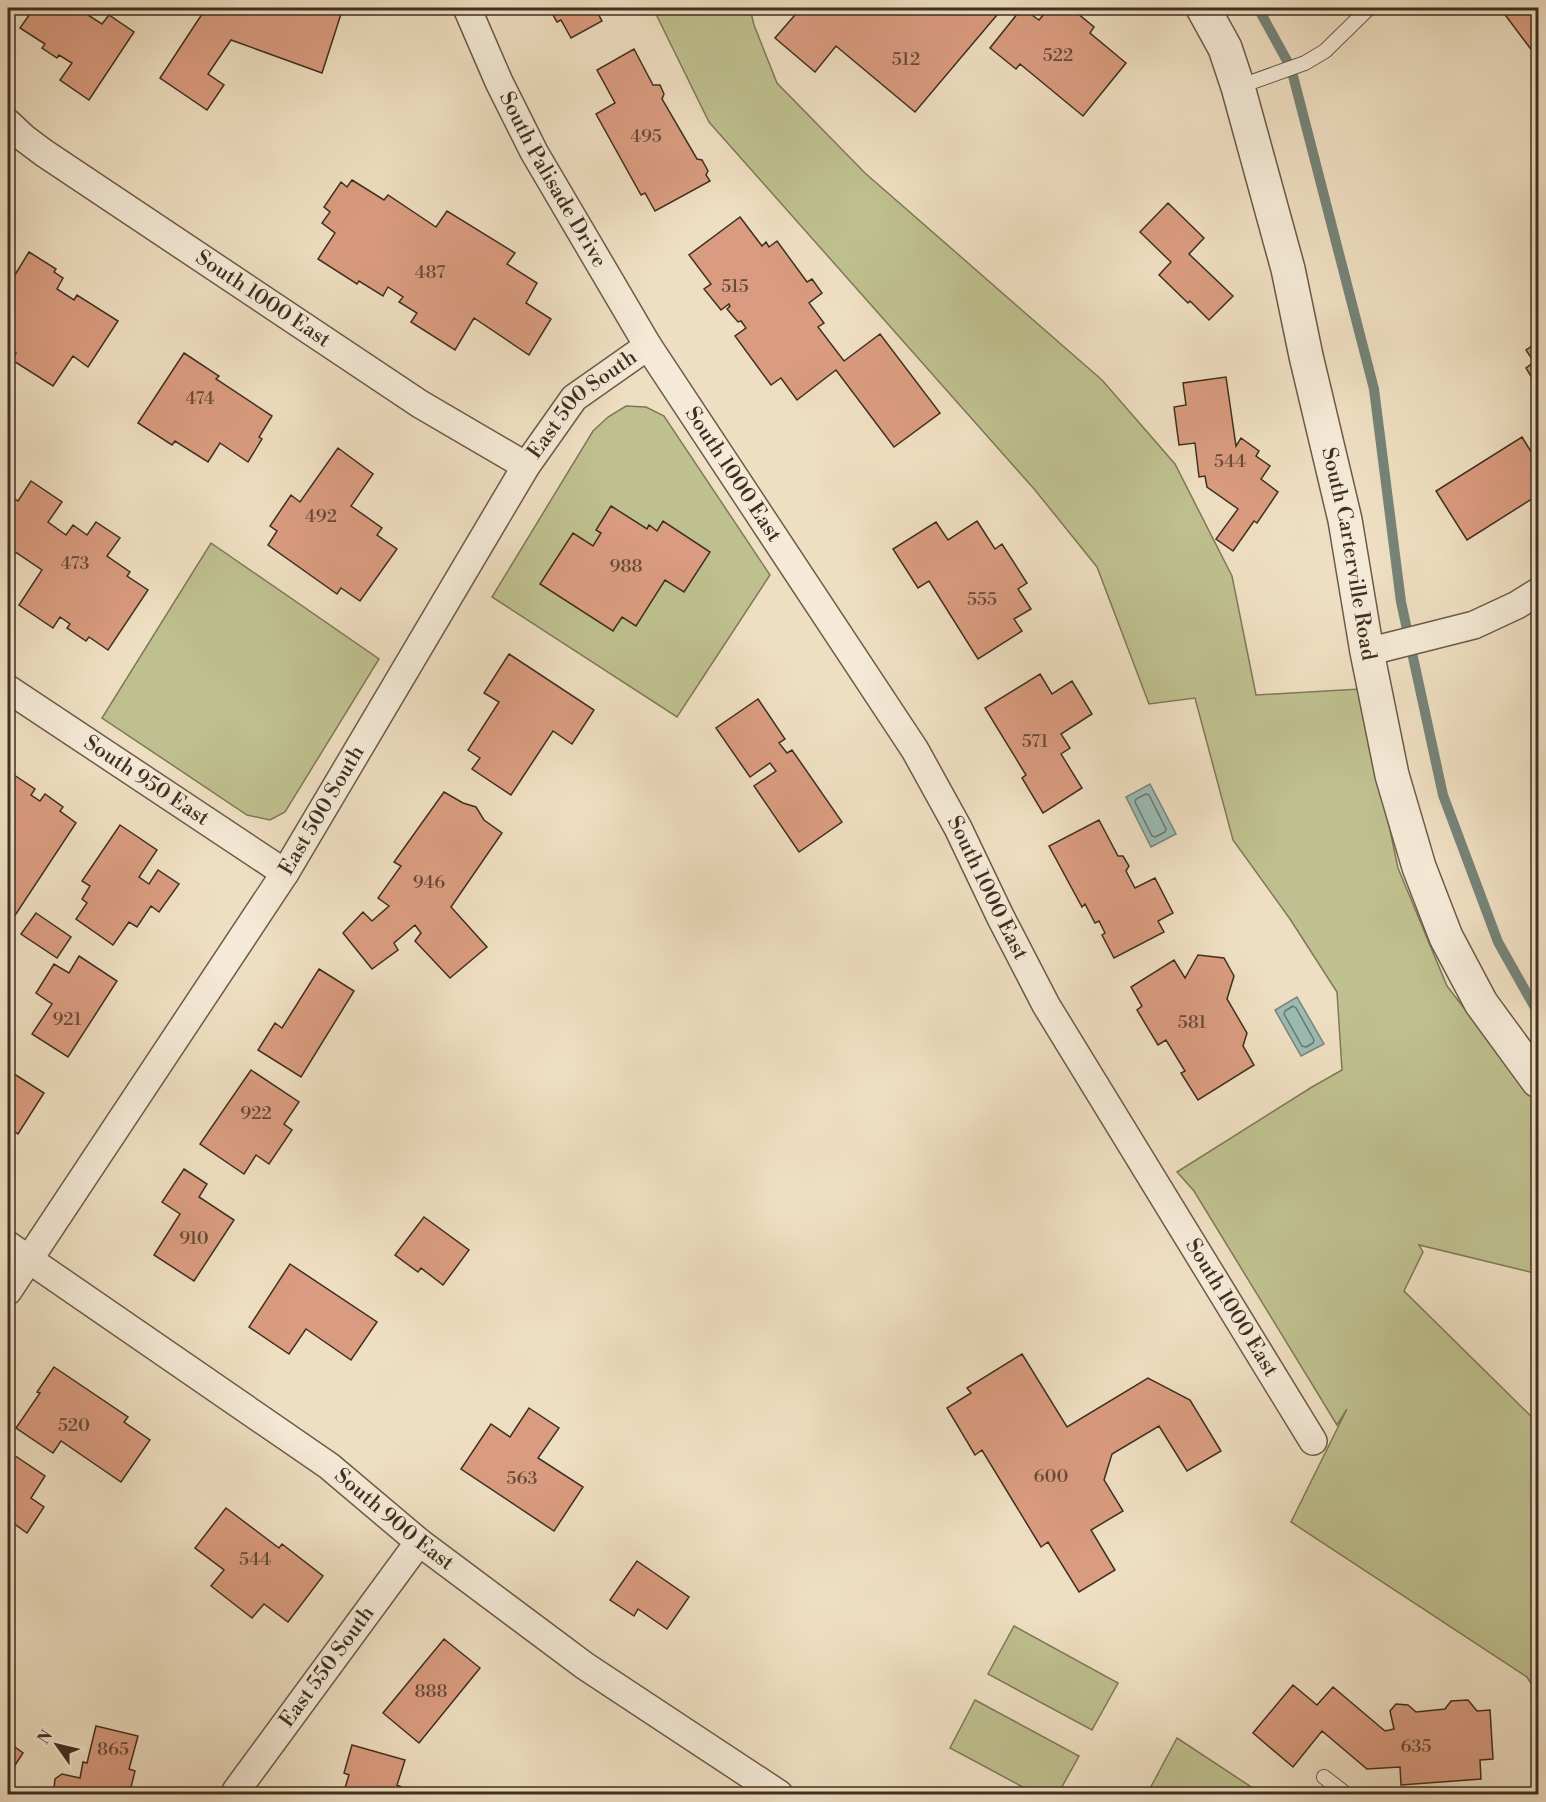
<svg xmlns="http://www.w3.org/2000/svg" width="1546" height="1802" font-family="'Libre Bodoni',serif">
  <style>
    .green { fill: #bfc08f; stroke: #7f7858; stroke-width: 1.5 }
    .water { fill: #9abcb5; stroke: #768479; stroke-width: 1.5 }
    .lines { fill: none; stroke-linecap: round; stroke-linejoin: round }
    .shore { stroke: #6c766a; stroke-width: 1.5 }
    .stream { stroke: #768479; stroke-width: 10 }
    .building { fill: #da9c80; stroke: #3f2f20; stroke-width: 1.5 }
    .service-casing { stroke: #6b5b48; stroke-width: 16 }
    .minor-casing { stroke: #6b5b48; stroke-width: 30 }
    .tertiary-casing { stroke: #6b5b48; stroke-width: 36 }
    .service { stroke: #f5ead7; stroke-width: 14 }
    .minor { stroke: #f5ead7; stroke-width: 27 }
    .tertiary { stroke: #f5ead7; stroke-width: 33 }
    .labels { text-anchor: middle; dominant-baseline: central; stroke-width: 4.5; stroke-linejoin: round; paint-order: stroke }
    .number-label { font-size: 18px; fill: #664a38 }
    .street-label { font-size: 21px; fill: #3f2f20; stroke: #f5ead7 }
  </style>
  <rect width="100%" height="100%" fill="#efdfc2"/>
  <filter id="stains"><feTurbulence type="fractalNoise" baseFrequency=".00333" numOctaves="4"/><feColorMatrix values="0 0 0 0 .2 0 0 0 0 .09 0 0 0 0 .02 0 0 0 .5 -.17"/></filter>
  <radialGradient id="worn" r=".72"><stop offset=".6" stop-color="#630" stop-opacity="0"/><stop offset="1" stop-color="#630" stop-opacity=".3"/></radialGradient>
  <path class="green" d="M653,8H750L754,25L777,83L865,173L1102,380L1175,464L1232,576L1256,695L1360,689L1398,868L1447,986L1538,1104V1274L1419,1245L1423,1252L1404,1291L1538,1423V1695L1527,1677L1291,1522L1347,1409L1337,1425L1194,1191L1177,1172L1312,1087L1342,1070L1337,992L1290,919L1233,840L1195,698L1149,704L1097,567L1035,490L709,122Z
    M626,406L646,407L664,416L770,575L677,717L492,597L593,431L608,417Z
    M211,543L379,659L285,812L270,820L247,815L102,718Z
    M1014,1626L1118,1683L1092,1730L988,1674Z
    M975,1700L1079,1756L1058,1794H1036L950,1748Z
    M1177,1738L1262,1794H1147Z"/>
  <path class="water" d="M1150,784L1176,834L1151,847L1126,797Z
    M1297,997L1324,1044L1301,1056L1275,1010Z"/>
  <g class="lines">
    <path class="shore" d="M1146,794L1149,795L1166,829L1165,832L1155,837L1152,836L1135,802L1136,799Z
      M1293,1006L1296,1008L1314,1040L1313,1043L1306,1047L1302,1046L1284,1014L1285,1011Z"/>
    <path class="stream" d="M1258,8L1291,68L1374,389L1401,602L1443,795L1498,942L1538,1013"/>
  </g>
  <path class="building" d="M34,8H77L102,24L109,15L134,32L89,100L60,80L72,63L59,55L57,58L42,48L45,44L20,28Z
    M206,8H323L341,14L322,73L231,40L208,74L224,85L207,110L160,78Z
    M549,8H595L602,21L571,38L561,20L557,22Z
    M801,8H1001L1002,9L915,112L836,46L815,72L775,38Z
    M1022,8L1039,20L1049,8H1071L1094,27L1090,33L1126,63L1083,116L1020,64L1016,69L990,48Z
    M1500,8H1538V48L1533,52Z
    M634,49L653,85H660L664,94L662,99L697,159L702,160L708,171L706,175L710,181L655,211L645,193L641,195L596,114L615,103L597,70Z
    M352,180L384,200L388,195L436,227L447,211L515,253L507,264L537,283L526,303L551,319L529,355L474,318L455,350L411,322L417,313L399,302L403,297L388,287L383,296L359,281L357,284L318,259L335,233L322,223L330,212L324,207L341,182L347,187Z
    M1168,203L1204,238L1189,254L1233,296L1209,320L1190,301L1188,303L1159,275L1171,262L1140,232Z
    M740,217L762,246L766,242L769,247L777,241L807,282L812,279L822,293L809,303L824,323L818,327L844,361L880,334L940,413L894,447L836,370L797,400L781,378L771,385L735,336L746,328L741,321L738,322L727,309L730,306L729,304L721,310L704,289L711,284L689,255Z
    M29,252L56,269L54,272L63,278L57,289L74,300L77,295L118,321L88,367L73,356L53,386L12,360L16,353L8,347V286Z
    M1538,342V388L1526,368L1534,362L1526,350Z
    M184,353L219,376L216,379L272,416L259,437L262,439L248,462L220,443L208,462L175,441L172,445L138,423Z
    M1226,377L1236,446L1241,438L1259,451L1256,456L1270,466L1261,479L1278,492L1257,523L1254,521L1233,551L1216,539L1238,509L1207,487L1205,476L1199,477L1195,443L1179,445L1174,407L1186,405L1183,383Z
    M1522,437L1538,463V495L1467,540L1436,491Z
    M338,448L373,474L351,506L382,528L377,535L397,549L360,601L341,588L337,594L268,545L277,531L270,526L291,495L300,502Z
    M31,481L62,502L48,522L66,535L73,525L87,535L96,522L120,538L107,556L130,572L127,576L148,590L108,650L89,637L86,641L67,628L70,624L60,617L53,628L19,605L42,570L8,547V494L18,501Z
    M611,506L647,529L649,525L657,531L663,521L710,552L684,592L665,580L636,626L622,617L613,631L540,584L573,533L593,546L601,533L596,530Z
    M977,521L995,549L1002,544L1027,583L1018,589L1031,609L1014,619L1022,631L978,659L929,581L918,588L893,549L936,522L948,540Z
    M509,654L594,710L572,744L553,731L511,795L472,769L480,758L468,750L499,702L484,693Z
    M1040,674L1052,694L1072,681L1092,714L1061,734L1070,748L1061,754L1082,788L1043,813L1022,778L1026,775L985,708Z
    M758,699L785,739L779,743L787,753L792,750L842,822L799,852L754,786L776,771L770,763L750,777L716,728Z
    M8,771L35,789L31,795L40,801L45,794L63,807L60,811L76,823L8,926Z
    M444,792L463,803L476,807L484,820L502,833L451,907L487,947L450,978L415,941L421,933L415,925L394,943L398,950L372,969L343,933L363,912L372,921L389,906L378,898L401,866L394,862Z
    M1099,820L1118,856H1123L1129,866L1126,871L1135,888L1155,878L1173,913L1158,921L1164,932L1114,958L1102,935L1105,933L1099,921L1095,923L1085,904L1082,907L1049,846Z
    M120,825L157,850L139,877L149,884L158,870L179,884L159,912L151,906L137,927L129,922L113,945L76,919L87,903L82,899L90,886L82,881Z
    M36,913L71,937L57,958L21,934Z
    M1198,955L1224,958L1234,976L1227,999L1247,1033L1243,1046L1254,1065L1198,1100L1181,1073L1185,1071L1166,1040L1158,1045L1137,1010L1142,1006L1131,987L1174,960L1185,978Z
    M79,956L117,981L68,1057L32,1034L52,1004L36,993L54,964L69,973Z
    M319,969L354,991L301,1077L258,1050L275,1023L282,1028Z
    M8,1070L44,1093L18,1134L8,1127Z
    M251,1070L299,1102L284,1124L292,1130L269,1164L256,1155L244,1174L200,1144Z
    M184,1169L207,1184L199,1197L234,1220L194,1281L154,1255L180,1214L162,1202Z
    M424,1217L469,1250L443,1285L421,1268L418,1272L395,1255Z
    M290,1264L377,1322L351,1360L306,1329L289,1354L249,1327Z
    M1022,1354L1067,1427L1148,1378L1190,1400L1221,1451L1187,1471L1159,1426L1112,1454L1104,1480L1123,1511L1091,1530L1115,1570L1079,1592L1048,1542L1041,1547L982,1450L975,1455L947,1408L971,1393L967,1388Z
    M54,1367L128,1417L124,1422L150,1440L121,1482L61,1441L53,1453L16,1428L40,1393L37,1392Z
    M529,1408L559,1428L538,1458L583,1487L554,1531L461,1469L491,1424L510,1437Z
    M8,1451L45,1476L31,1498L44,1507L27,1533L13,1523L8,1532Z
    M226,1508L279,1548L282,1544L323,1576L288,1622L264,1604L252,1618L211,1586L224,1570L195,1548Z
    M637,1561L689,1597L667,1629L638,1609L634,1616L610,1600Z
    M444,1639L480,1668L419,1743L383,1713Z
    M1293,1685L1317,1705L1333,1687L1385,1731L1394,1729L1390,1711L1396,1704L1408,1705L1416,1712L1445,1709L1451,1701L1468,1700L1477,1711L1490,1710L1493,1759L1480,1760L1481,1779L1401,1785L1400,1767L1367,1769L1322,1731L1293,1767L1253,1733Z
    M96,1726L138,1736L129,1769L135,1771L130,1791L140,1794H57L54,1789L55,1779L62,1774L80,1778L83,1762L87,1763Z
    M8,1742L23,1753L8,1776Z
    M352,1745L405,1760L397,1785L406,1789L405,1794H343L349,1775L344,1773Z"/>
  <g class="lines">
    <defs>
      <path id="service" d="M1238,87L1305,63L1325,51L1369,8
        M1324,1777L1346,1794"/>
      <g id="minor">
        <path id="s1" d="M467,8L499,82L534,152L648,346L915,750L958,828L1000,916L1046,1005L1313,1441"/>
        <path id="s2" d="M8,123L24,138L44,153L420,404L526,466"/>
        <path d="M1367,652L1474,625L1517,605L1538,592"/>
        <path id="s3" d="M8,689L285,873"/>
        <path id="s4" d="M8,1245L329,1466L419,1542L585,1666L779,1794"/>
        <path id="s5" d="M8,1291L285,873L526,466L574,398L648,346"/>
        <path id="s6" d="M236,1791L419,1542"/>
      </g>
      <g id="tertiary">
        <path id="s7" d="M1203,8L1225,48L1238,87L1288,269L1306,356L1345,520L1367,652L1392,775L1419,867L1446,937L1481,1003L1538,1081"/>
      </g>
    </defs>
    <use href="#service" class="service-casing"/>
    <use href="#minor" class="minor-casing"/>
    <use href="#tertiary" class="tertiary-casing"/>
    <use href="#service" class="service"/>
    <use href="#minor" class="minor"/>
    <use href="#tertiary" class="tertiary"/>
  </g>
  <g class="labels">
    <g class="number-label">
      <text x="1058" y="55">522</text>
      <text x="906" y="59">512</text>
      <text x="646" y="136">495</text>
      <text x="430" y="272">487</text>
      <text x="735" y="286">515</text>
      <text x="200" y="398">474</text>
      <text x="1230" y="461">544</text>
      <text x="321" y="516">492</text>
      <text x="75" y="563">473</text>
      <text x="626" y="566">988</text>
      <text x="982" y="599">555</text>
      <text x="1035" y="741">571</text>
      <text x="429" y="882">946</text>
      <text x="67" y="1019">921</text>
      <text x="1192" y="1022">581</text>
      <text x="256" y="1113">922</text>
      <text x="194" y="1238">910</text>
      <text x="74" y="1425">520</text>
      <text x="1051" y="1476">600</text>
      <text x="522" y="1478">563</text>
      <text x="255" y="1559">544</text>
      <text x="431" y="1691">888</text>
      <text x="1416" y="1746">635</text>
      <text x="113" y="1749">865</text>
    </g>
    <g class="street-label">
      <text stroke="none"><textPath href="#s1" startOffset="192">South Palisade Drive</textPath></text>
      <text stroke="none"><textPath href="#s2" startOffset="310">South 1000 East</textPath></text>
      <text stroke="none"><textPath href="#s5" startOffset="1059">East 500 South</textPath></text>
      <text stroke="none"><textPath href="#s1" startOffset="538">South 1000 East</textPath></text>
      <text stroke="none"><textPath href="#s7" startOffset="567">South Carterville Road</textPath></text>
      <text stroke="none"><textPath href="#s3" startOffset="166">South 950 East</textPath></text>
      <text stroke="none"><textPath href="#s5" startOffset="574">East 500 South</textPath></text>
      <text stroke="none"><textPath href="#s1" startOffset="1024">South 1000 East</textPath></text>
      <text stroke="none"><textPath href="#s1" startOffset="1510">South 1000 East</textPath></text>
      <text stroke="none"><textPath href="#s4" startOffset="474">South 900 East</textPath></text>
      <text stroke="none"><textPath href="#s6" startOffset="154">East 550 South</textPath></text>
    </g>
  </g>
  <rect width="1546" height="1802" fill="none" stroke="#efdfc2" stroke-width="30"/>
  <rect x="9" y="9" width="1528" height="1784" fill="none" stroke="#3f2f20" stroke-width="3"/>
  <rect x="15" y="15" width="1516" height="1772" fill="none" stroke="#3f2f20" stroke-width="1.5"/>
  <g transform="translate(57 1745) rotate(304)" stroke="#f5ead7" stroke-width="4.5" paint-order="stroke">
  <path d="M0-4.5L10 22L0 15L-10 22Z" fill="#3f2f20"/>
  <text y="-9" font-size="16" font-weight="bold" text-anchor="middle" fill="#3f2f20">N</text>
  </g>
  <rect width="100%" height="100%" filter="url(#stains)"/>
  <rect width="100%" height="100%" fill="url(#worn)"/>
</svg>
